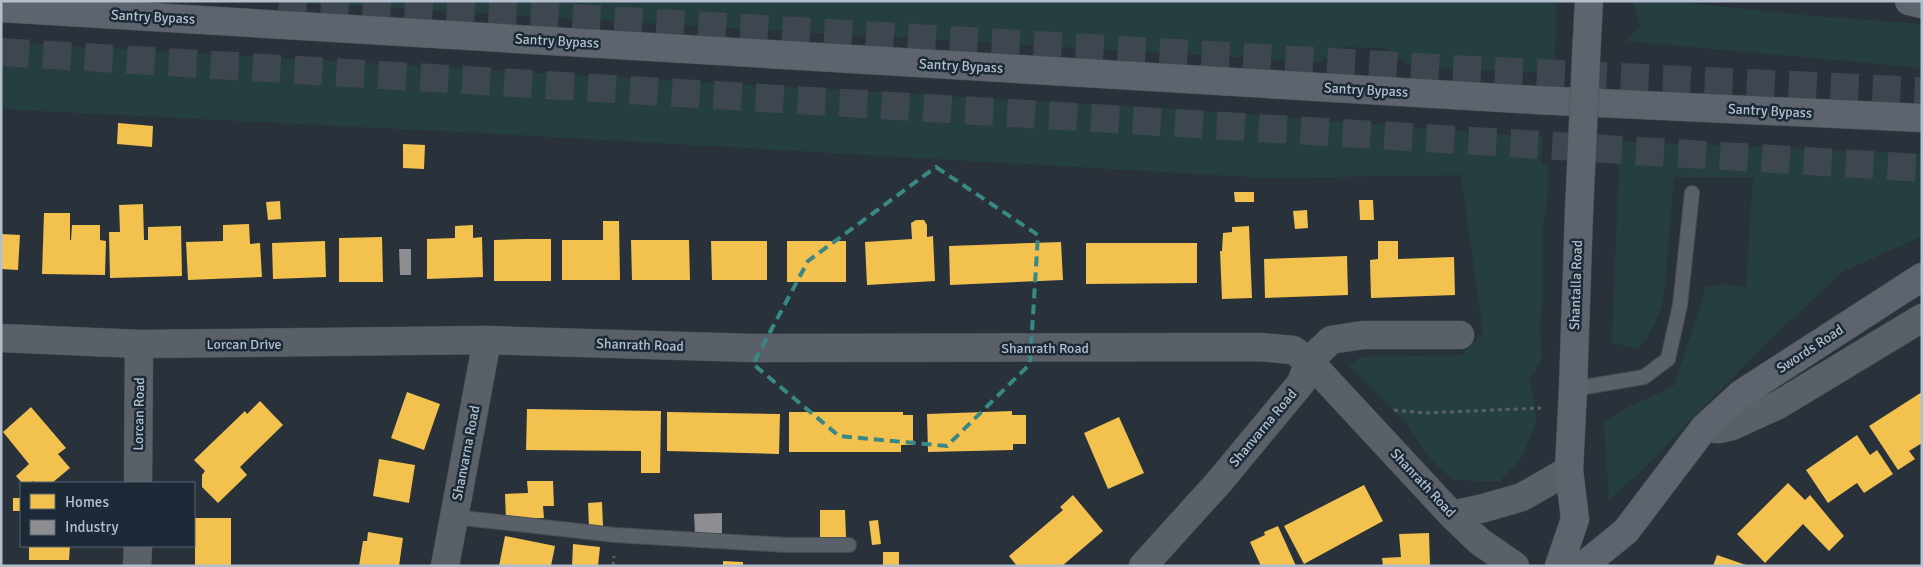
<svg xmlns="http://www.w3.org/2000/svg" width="1923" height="567" font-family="Signika,sans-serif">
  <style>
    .green { fill: #253f41 }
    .homes { fill: #f2c14e }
    .industry { fill: #8d8d92 }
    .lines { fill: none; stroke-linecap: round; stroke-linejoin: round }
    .highway-tunnel { stroke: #3e4750; stroke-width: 28; stroke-dasharray: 28 14; stroke-linecap: butt }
    .lane-casing { stroke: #484e55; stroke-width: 16 }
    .street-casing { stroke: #484e55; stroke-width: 29 }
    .secondary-casing { stroke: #484e55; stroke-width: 29 }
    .path { stroke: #585f65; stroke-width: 3; stroke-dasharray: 4 4; stroke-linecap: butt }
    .lane { stroke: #5a6068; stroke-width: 14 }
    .street { stroke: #5a6068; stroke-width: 28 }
    .secondary { stroke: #5e646d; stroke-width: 28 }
    .secondary-bridge-casing { stroke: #484e55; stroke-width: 29; stroke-linecap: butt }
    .secondary-bridge { stroke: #5e646d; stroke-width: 28 }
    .marked { fill: none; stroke: #388886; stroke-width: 4; stroke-dasharray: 10 6; stroke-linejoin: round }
    .labels { text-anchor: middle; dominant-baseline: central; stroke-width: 5; stroke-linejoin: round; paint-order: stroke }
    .street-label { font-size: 14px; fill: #b3bfcc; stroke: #1c2936 }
  </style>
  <rect width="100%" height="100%" fill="#29323a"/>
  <path class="green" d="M268,1H1557L1554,73L1412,67L1384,48L1346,47L1320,62Z
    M1633,1H1670L1802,15L1922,24V68L1626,41L1640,25Z
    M1,42L1189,110L1543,137L1541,162L1547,166L1549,183L1543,227V295L1540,328L1542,359L1529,379L1534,399L1536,423L1521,459L1500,481H1475L1452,479L1431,459L1407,424L1349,366L1360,357L1461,355L1483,333L1461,175L1269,178L500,134L1,109Z
    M1620,141L1922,154V236L1842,272L1756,353L1649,463L1609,501L1604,422L1630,406L1674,386L1706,287L1727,284L1746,288L1753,177H1674L1663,305L1648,337L1637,349L1612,342Z"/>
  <path class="homes" d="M118,123L153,126L152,147L117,144Z
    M403,144L425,145L424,169L403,168Z
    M1234,192H1254V202H1235Z
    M1359,200H1373L1374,220H1360Z
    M280,201L281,219L268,220L266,202Z
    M143,204L144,240H148V227L181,226L182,276L110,278L109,232H120L119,205Z
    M1307,210L1308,228L1295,229L1293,211Z
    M44,213H70V240H71L72,225H100V240L106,241L105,275L42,274Z
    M916,220H924L927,225V237L933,236L935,281L867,285L865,242L912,239L911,223Z
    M603,221H619L620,280H562V240H603Z
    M249,224L250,244L260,243L262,277L188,280L186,242L223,241V225Z
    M473,225V238L482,237L483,277L427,279V239L455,238V226Z
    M1249,226L1252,298L1222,299L1220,251H1222L1223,233L1232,232V227Z
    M1,234L20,235L18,270L1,269Z
    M382,237L383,282H339V238Z
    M524,239H551V281H494V240Z
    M631,240H689L690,280H632Z
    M325,241L326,277L273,279L272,243Z
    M711,241H767V280H712Z
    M787,241H846V282H787Z
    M1378,241H1398V259L1454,257L1455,295L1371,298L1370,260L1378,259Z
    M1061,242L1063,280L950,285L949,246Z
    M1086,243H1197V283L1086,284Z
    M1347,256L1348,295L1265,298L1264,259Z
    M407,392L440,404L424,450L391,438Z
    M1922,392V443L1909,451L1915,459L1898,470L1869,426Z
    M260,401L283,425L240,467L247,475L218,503L202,487V475L205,471L194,460L245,411L247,414Z
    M31,407L66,448L58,454L70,468L52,483H35L33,481L30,483H22L16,476L29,464L3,432Z
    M527,409L661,411L660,473H641V451L526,450Z
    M1012,411V415H1026V444H1013V450L928,452L927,414Z
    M667,412L780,414L779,454L667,451Z
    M789,412H903V415H913V445H901V452H789Z
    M1119,417L1144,473L1108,489L1084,433Z
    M1857,435L1870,455L1877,450L1893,474L1864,493L1857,483L1828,503L1806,470Z
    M379,459L415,465L409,503L373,496Z
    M527,481H553L554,506H543L544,518L506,519L505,494L528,493Z
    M1788,483L1805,500L1810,495L1844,536L1829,551L1803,524L1765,563L1737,534Z
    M1364,485L1383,521L1304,564L1284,526Z
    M1073,495L1103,531L1062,566H1017L1009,556L1063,510L1060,507Z
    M13,498H21V511H13Z
    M602,502L603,526L589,527L588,503Z
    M820,510H845L846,537H820Z
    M195,518H231V566H195Z
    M878,520L881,544L872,545L869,521Z
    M1278,526L1296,566H1261L1250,542L1265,535L1264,532Z
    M368,532L403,538L399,566H359L363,541H367Z
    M1429,533L1430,566H1383L1382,558L1401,557L1399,534Z
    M505,536L555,546L551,566H499Z
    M573,544L600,547L598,566H572Z
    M29,546H70L69,560H29Z
    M883,552H899V566H883Z
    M1717,555L1746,565V566H1713Z
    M723,561L743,562V566H723Z"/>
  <path class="industry" d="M399,249H411V275H400Z
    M722,513V533L695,534L694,514Z"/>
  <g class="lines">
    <path class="highway-tunnel" d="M279,1L1451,69L1922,91
      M1,52L1922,168"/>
    <defs>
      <path id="lane" d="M1573,389L1644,377L1668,359L1680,305L1692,193
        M454,517L615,535L786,545H849"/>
      <path id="street" d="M1,338L139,344L487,340L751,348L1260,347L1293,350L1309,361L1452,515L1479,541L1515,566
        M1704,428L1719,429L1732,426L1778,405L1922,318
        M138,483L139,344
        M1452,515L1484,508L1522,497L1569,470
        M137,566L138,546
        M445,566L487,340
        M1143,566L1219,482L1301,383L1309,361L1331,340L1363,335H1460"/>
      <path id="secondary" d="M1909,1L1922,4
        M1,8L1535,100L1922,118
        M1587,38L1589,1
        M1559,566L1575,519L1569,470L1573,389L1579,212
        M1583,566L1626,531L1704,428L1741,394L1922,277"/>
    </defs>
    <use href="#lane" class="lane-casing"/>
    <use href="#street" class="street-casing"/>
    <use href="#secondary" class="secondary-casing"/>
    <path class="path" d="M1394,410L1425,413L1541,408
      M613,566L614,556"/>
    <use href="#lane" class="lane"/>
    <use href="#street" class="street"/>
    <use href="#secondary" class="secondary"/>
    <defs>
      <path id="secondary-bridge" d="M1579,212L1587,38"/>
    </defs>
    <use href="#secondary-bridge" class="secondary-bridge-casing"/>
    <use href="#secondary-bridge" class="secondary-bridge"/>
  </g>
  <path class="marked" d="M936,167L1038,235L1030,364L947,446L839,436L753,364L808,261Z"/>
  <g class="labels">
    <g class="street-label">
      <text transform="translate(153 17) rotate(3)">Santry Bypass</text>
      <text transform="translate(557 41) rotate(3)">Santry Bypass</text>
      <text transform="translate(961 66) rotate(3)">Santry Bypass</text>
      <text transform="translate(1366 90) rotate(3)">Santry Bypass</text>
      <text transform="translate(1770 111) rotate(3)">Santry Bypass</text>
      <text transform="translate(1576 285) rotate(-88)">Shantalla Road</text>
      <text x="244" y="344">Lorcan Drive</text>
      <text transform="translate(640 345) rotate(2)">Shanrath Road</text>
      <text x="1045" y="348">Shanrath Road</text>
      <text transform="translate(1810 349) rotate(-33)">Swords Road</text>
      <text transform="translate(139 414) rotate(-89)">Lorcan Road</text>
      <text transform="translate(1263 428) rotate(-50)">Shanvarna Road</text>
      <text transform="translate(466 453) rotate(-79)">Shanvarna Road</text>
      <text transform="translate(1423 483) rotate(47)">Shanrath Road</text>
    </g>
  </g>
  <rect width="1923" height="567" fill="none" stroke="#b3bfcc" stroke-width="5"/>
  <rect x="20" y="482" width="175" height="65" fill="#1c2936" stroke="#586572"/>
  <rect x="30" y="494" width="25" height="15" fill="#f2c14e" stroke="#586572"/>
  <text x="65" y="507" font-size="15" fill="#b3bfcc">Homes</text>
  <rect x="30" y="520" width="25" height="15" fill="#8d8d92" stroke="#586572"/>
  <text x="65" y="532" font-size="15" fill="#b3bfcc">Industry</text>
</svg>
